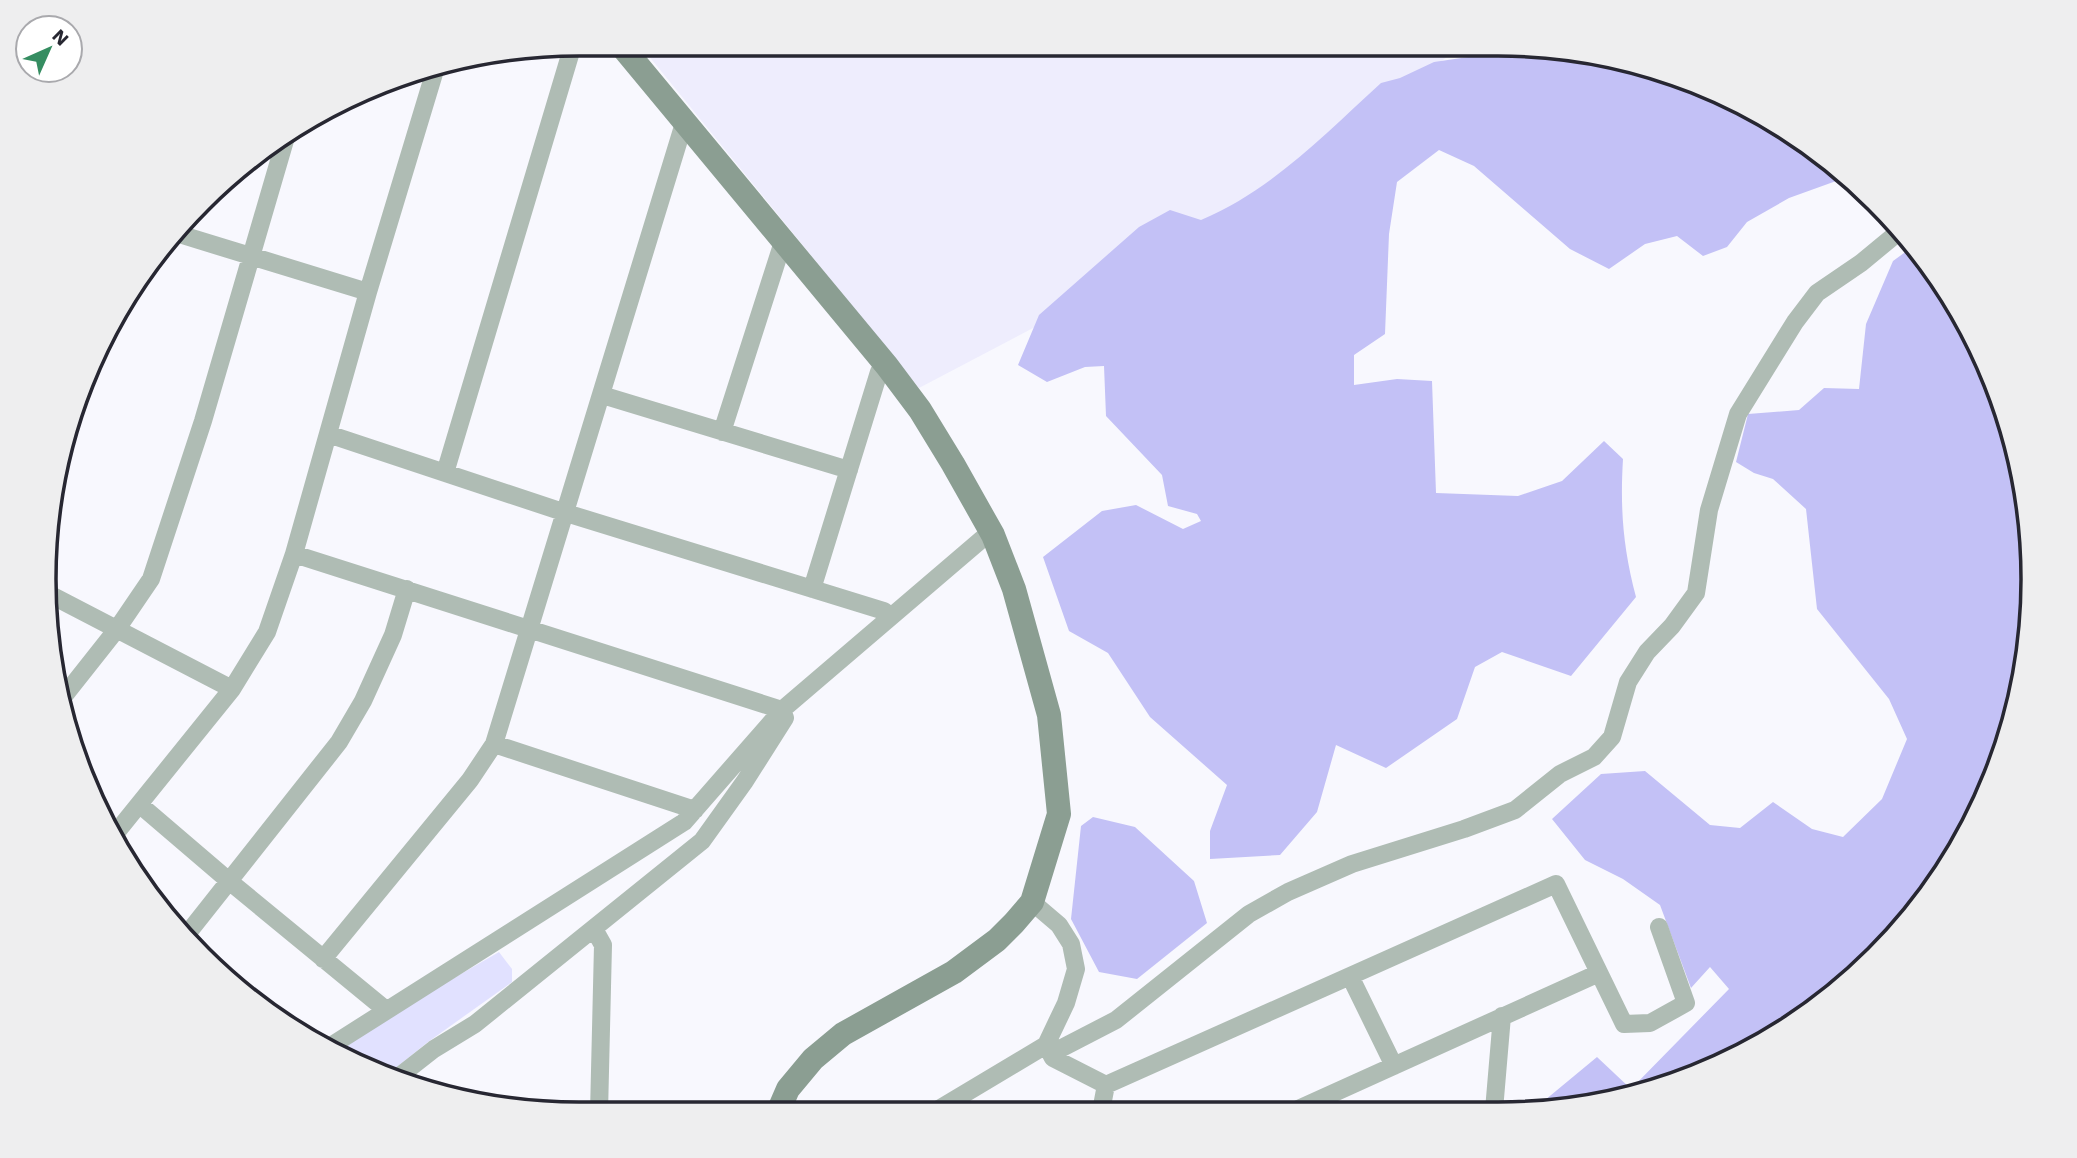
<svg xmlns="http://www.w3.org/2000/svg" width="2077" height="1158" font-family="'Work Sans',sans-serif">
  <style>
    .built { fill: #eeedfd }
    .green { fill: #e1e1ff }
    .forest { fill: #c3c1f6 }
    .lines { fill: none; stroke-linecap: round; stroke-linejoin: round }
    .street { stroke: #afbcb4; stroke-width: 18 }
    .secondary { stroke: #8b9e92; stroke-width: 24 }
    .rim { fill: none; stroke: #272732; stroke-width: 3.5 }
  </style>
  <rect width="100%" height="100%" fill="#f8f8fe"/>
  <path class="built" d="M639,44L1464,45L1247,199L1054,317L919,388Z"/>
  <path class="green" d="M499,952L512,969V982L428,1042L388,1074L333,1051L388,1016Z"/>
  <path class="forest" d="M1490,45H1533L1637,62L1766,116L1850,176L1789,198L1747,222L1727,247L1703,256L1677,236L1645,244L1609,269L1570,249L1474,166L1439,150L1397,182L1389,234L1385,334L1354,355V385L1397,379L1432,381L1436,493L1518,496L1562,481L1604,441L1623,459C1620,509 1623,548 1636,597L1571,676L1502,652L1475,667L1457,719L1386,768L1336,745L1317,812L1280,855L1210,859V831L1227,785L1150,717L1108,653L1069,631L1043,557L1102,511L1136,505L1183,529L1201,521L1197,514L1168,506L1162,475L1106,416L1104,366L1085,367L1047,382L1018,365L1039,315L1139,227L1170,210L1201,220C1272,190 1325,134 1381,83L1400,78L1434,62L1482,55Z
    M1915,245L1923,253L1978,343L2015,441L2032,544L2029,649L2005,751L1961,847L1877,957L1795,1024L1670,1086L1567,1110H1533L1597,1057L1631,1089L1729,989L1710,967L1691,988L1660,905L1623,879L1585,860L1552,819L1601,774L1645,771L1710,825L1740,828L1773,802L1812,829L1843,837L1882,799L1907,739L1889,699L1817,609L1806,509L1773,479L1754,473L1736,462L1748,414L1799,410L1824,388L1859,389L1866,324L1893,261Z
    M1093,817L1135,827L1194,881L1207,923L1137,979L1099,972L1071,919L1081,826Z"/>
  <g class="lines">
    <path class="street" d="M179,234L368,292
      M602,395L849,470
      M722,432L781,248L786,243
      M328,434L566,513L884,611L891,617
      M445,473L573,45
      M294,554L782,710L785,718L745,781L702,841L475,1024L434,1049L397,1078
      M812,589L879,372L887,366
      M47,593L232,689
      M64,696L117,629L151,579L203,421L286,137
      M494,744L695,810
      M139,804L229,881L386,1010
      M115,834L232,689L267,632L294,554L368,292L436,67
      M594,929L603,945L599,1113
      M184,938L339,742L363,701L393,635L407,589
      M323,959L470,780L494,744L685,120
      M1350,976L1394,1066
      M1046,1045L1058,1050L1116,1020L1249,914L1288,892L1352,864L1464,829L1515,810L1560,774L1594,757L1612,737L1628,682L1647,652L1672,626L1696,593L1709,510L1738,414L1795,322L1817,293L1861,263L1901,230
      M1046,1045L1053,1058L1106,1085L1556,884L1624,1024L1650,1023L1686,1003L1659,927
      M326,1049L684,822L782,710L982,539L993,535
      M1494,1110L1502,1016
      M1101,1111L1106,1085
      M1294,1111L1599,973
      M934,1112L1046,1045L1066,1003L1076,969L1071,944L1059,925L1032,902"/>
    <path class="secondary" d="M620,44L887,366L920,410L953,464L993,535L1014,589L1049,715L1059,814L1032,902L1014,923L997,940L954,972L843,1034L813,1059L788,1089L778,1112"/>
  </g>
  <path d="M0 0H2077V1158H0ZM579 56H1498A523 523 0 0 1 2021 579V579A523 523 0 0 1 1498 1102H579A523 523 0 0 1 56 579V579A523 523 0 0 1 579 56Z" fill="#eeeeef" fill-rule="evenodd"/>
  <path class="rim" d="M579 56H1498A523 523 0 0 1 2021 579V579A523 523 0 0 1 1498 1102H579A523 523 0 0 1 56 579V579A523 523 0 0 1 579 56Z"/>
  <g transform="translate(49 49) rotate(45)"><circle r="33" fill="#ffffff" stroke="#a9a9ad" stroke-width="2"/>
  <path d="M0-5L12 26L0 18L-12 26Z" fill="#358d61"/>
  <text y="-10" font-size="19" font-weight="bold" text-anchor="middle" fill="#272732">N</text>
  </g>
</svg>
